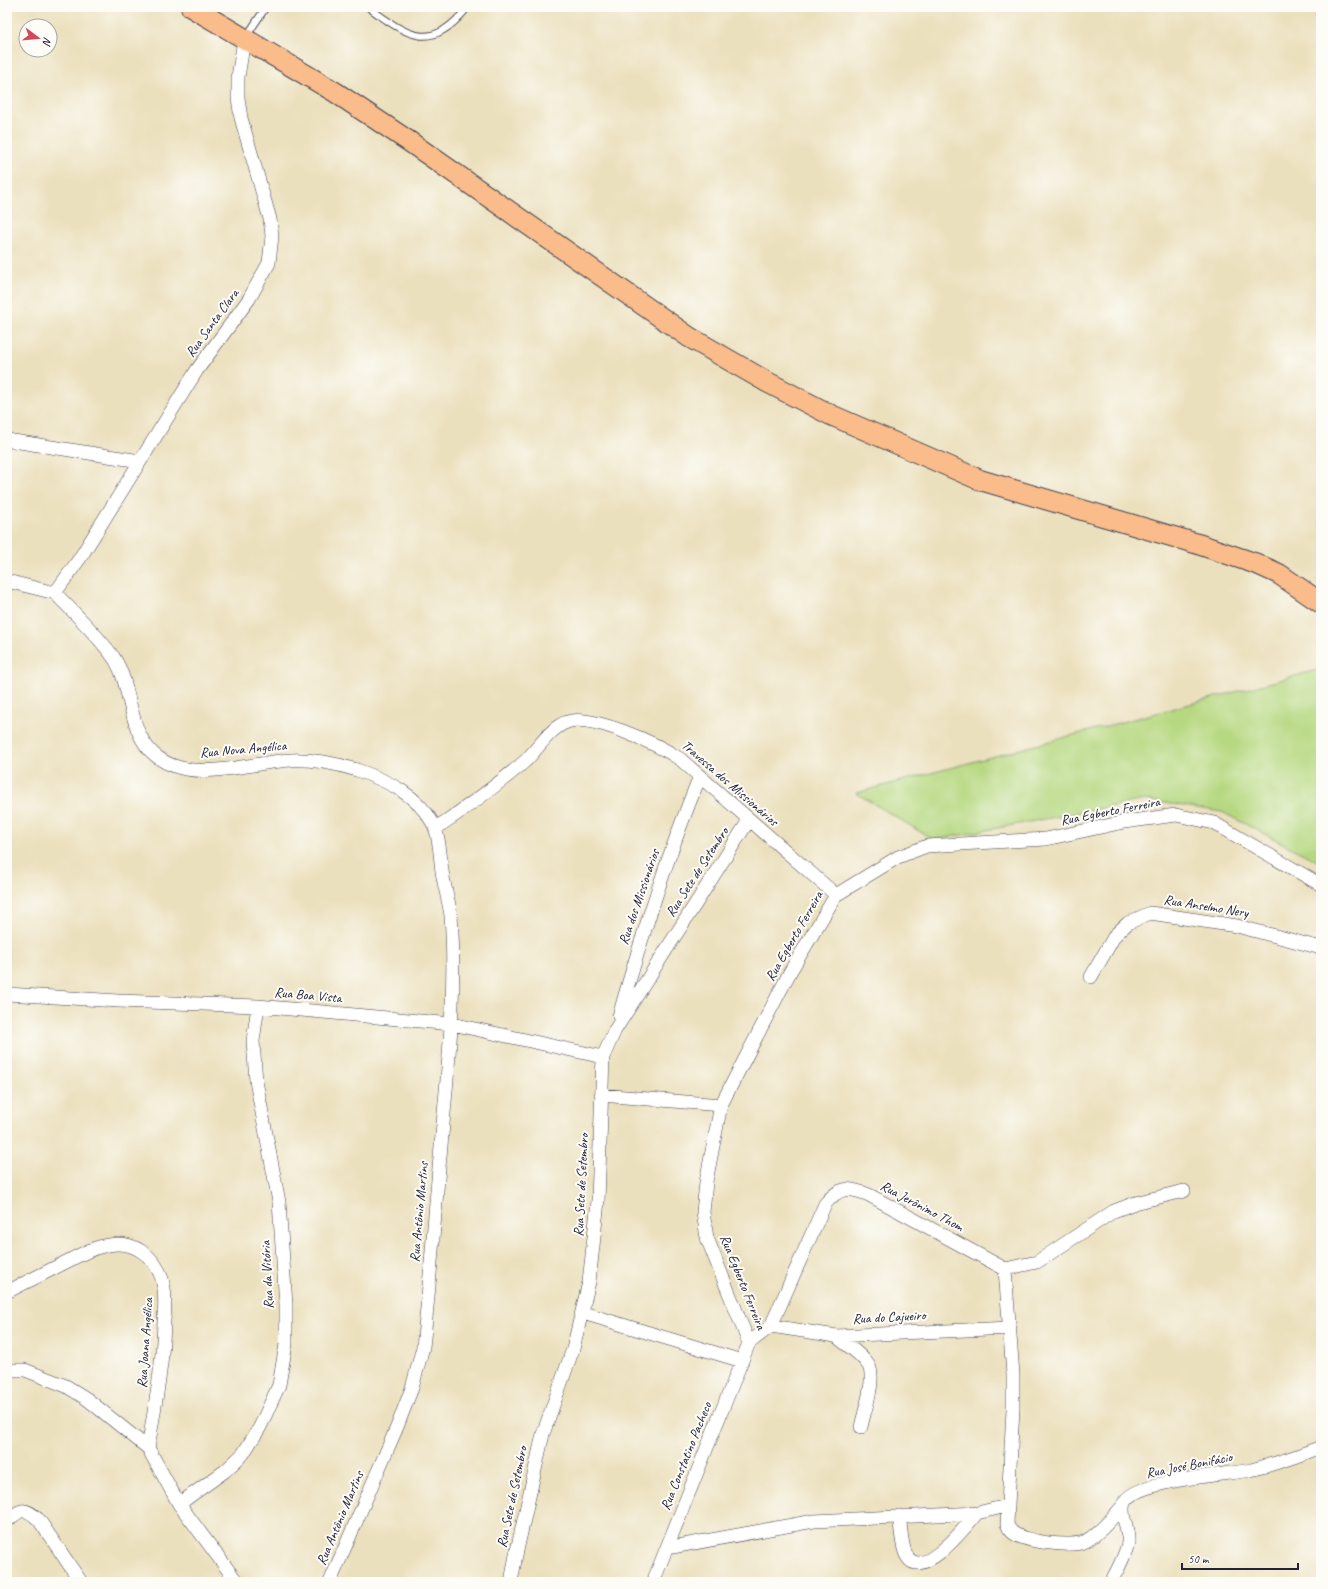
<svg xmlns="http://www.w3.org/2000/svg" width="1328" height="1589" font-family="Caveat,sans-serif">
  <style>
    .green { fill: #b6d880; stroke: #6c7d5e }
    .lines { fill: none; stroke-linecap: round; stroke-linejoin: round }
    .lane-casing { stroke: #403e4e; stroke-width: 8 }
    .street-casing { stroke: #403e4e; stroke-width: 14 }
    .primary-casing { stroke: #403e4e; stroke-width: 22 }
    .lane { stroke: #fff; stroke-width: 6 }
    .street { stroke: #fff; stroke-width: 13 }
    .primary { stroke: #f9bc8a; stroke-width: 20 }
    .labels { text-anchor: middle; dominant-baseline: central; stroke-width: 4; stroke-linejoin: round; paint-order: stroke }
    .street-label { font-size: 14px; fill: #22223b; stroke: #fdfcf7 }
  </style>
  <rect width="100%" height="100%" fill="#fdfcf7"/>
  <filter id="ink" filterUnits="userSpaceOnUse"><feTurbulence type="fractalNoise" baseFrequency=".025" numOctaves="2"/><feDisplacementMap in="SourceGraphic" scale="8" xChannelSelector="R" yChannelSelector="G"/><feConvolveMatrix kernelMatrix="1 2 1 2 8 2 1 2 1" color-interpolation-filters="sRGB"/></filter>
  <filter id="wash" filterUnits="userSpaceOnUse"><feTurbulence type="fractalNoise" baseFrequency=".012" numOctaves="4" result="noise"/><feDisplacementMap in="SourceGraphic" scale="16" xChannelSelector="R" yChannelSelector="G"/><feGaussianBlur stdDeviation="0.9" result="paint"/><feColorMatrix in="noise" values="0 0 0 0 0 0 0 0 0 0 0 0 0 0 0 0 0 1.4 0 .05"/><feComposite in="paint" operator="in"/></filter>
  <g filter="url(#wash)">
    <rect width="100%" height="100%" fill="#ebe0bd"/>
    <path class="green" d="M1321,669V859L1317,861L1222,812L1145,800L934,840L856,793Z"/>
  </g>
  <g filter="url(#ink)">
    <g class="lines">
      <defs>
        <path id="lane" d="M368,7C409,37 431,53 468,7
          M246,37L266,7"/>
        <path id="street" d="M7,440L140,461
          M7,581L55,593
          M55,593C75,614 98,635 114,658C133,687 127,733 156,756C192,785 250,762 291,760C312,759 337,764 357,770C388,781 418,795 434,825C440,838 440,857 442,871C444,886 449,901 451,916C457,996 447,1077 440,1157C434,1221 430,1284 423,1347L412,1388L397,1427L330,1582
          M55,593L80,558L197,370L249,299L269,263L272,236L270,219L241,118L238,98V77L244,40
          M436,828C466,808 495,787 523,763C537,751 549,728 567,722C591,713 659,745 680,759L836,895
          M1091,977L1115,935L1128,923L1150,913L1237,926L1321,948
          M7,994L118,1001L258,1006L452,1024L603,1057
          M619,1016C642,935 668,854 700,776
          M601,1095L721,1105
          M1005,1269L1013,1375V1409L1007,1524C1008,1527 1010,1530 1012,1532C1023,1542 1073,1548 1086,1541C1101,1532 1111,1519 1122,1507
          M1005,1269L1037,1262L1114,1211L1135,1203L1184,1191
          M7,1292C26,1282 45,1273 64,1263C78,1256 93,1247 109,1245C133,1240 155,1256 162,1279C166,1292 165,1307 164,1321C163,1364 155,1406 148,1448
          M583,1313L742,1361
          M771,1326L836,1336L1010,1328
          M836,1336C846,1345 862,1354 869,1366C876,1380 864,1412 861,1427
          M749,1343L707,1238L703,1212L706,1182L721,1105L790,972L836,895L898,857L927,846L1046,839L1124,822L1176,815L1214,823L1321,885
          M7,1370H25L66,1386L87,1399L148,1448L179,1504L237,1582
          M179,1504L225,1471L243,1454L260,1427L279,1385L286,1344V1305L279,1202L256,1081L253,1041L258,1006
          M899,1516C901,1527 901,1541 905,1552C918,1588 967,1525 977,1513
          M7,1521C21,1509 24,1506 39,1520L81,1582
          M667,1548L814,1521L977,1513L1007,1506
          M511,1582L516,1555L543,1434L573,1349L589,1282L598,1201L603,1057L615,1030L749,820
          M653,1582L749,1343L771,1326L825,1204C840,1186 848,1187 869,1195L1005,1269
          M1111,1582C1118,1569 1125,1557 1128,1543C1130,1530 1118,1512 1125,1501C1139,1480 1225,1475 1251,1470C1275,1464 1298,1456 1321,1447"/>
        <path id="primary" d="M191,7L335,92L410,142L689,337L767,382L831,415L980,480L1198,544L1257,564L1279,574L1321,603"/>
      </defs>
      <use href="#lane" class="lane-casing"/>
      <use href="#street" class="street-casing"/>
      <use href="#primary" class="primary-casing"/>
      <use href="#lane" class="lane"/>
      <use href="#street" class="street"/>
      <use href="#primary" class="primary"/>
    </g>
  </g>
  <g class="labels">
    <g class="street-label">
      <text transform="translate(212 323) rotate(-54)">Rua Santa Clara</text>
      <text transform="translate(243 749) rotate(-5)">Rua Nova Angélica</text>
      <text transform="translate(730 783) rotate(41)">Travessa dos Missionários</text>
      <text transform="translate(1110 811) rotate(-11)">Rua Egberto Ferreira</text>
      <text transform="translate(697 872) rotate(-57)">Rua Sete de Setembro</text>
      <text transform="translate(639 897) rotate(-71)">Rua dos Missionários</text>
      <text transform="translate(1206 906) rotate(9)">Rua Anselmo Nery</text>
      <text transform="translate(794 936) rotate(-60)">Rua Egberto Ferreira</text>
      <text transform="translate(308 995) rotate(5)">Rua Boa Vista</text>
      <text transform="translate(581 1185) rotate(-87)">Rua Sete de Setembro</text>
      <text transform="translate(922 1206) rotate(28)">Rua Jerônimo Thom</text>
      <text transform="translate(419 1212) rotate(-85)">Rua Antônio Martins</text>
      <text transform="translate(267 1275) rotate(-93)">Rua da Vitória</text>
      <text transform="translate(743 1282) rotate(68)">Rua Egberto Ferreira</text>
      <text transform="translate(889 1317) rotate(-3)">Rua do Cajueiro</text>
      <text transform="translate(145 1343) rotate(-86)">Rua Joana Angélica</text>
      <text transform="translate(686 1456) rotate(-68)">Rua Constatino Pacheco</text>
      <text transform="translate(1189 1465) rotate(-11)">Rua José Bonifácio</text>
      <text transform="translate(512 1497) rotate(-78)">Rua Sete de Setembro</text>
      <text transform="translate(340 1518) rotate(-67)">Rua Antônio Martins</text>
    </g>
  </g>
  <rect width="1328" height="1589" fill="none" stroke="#fdfcf7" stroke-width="24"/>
  <g transform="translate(38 38) rotate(106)"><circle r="19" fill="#fdfcf7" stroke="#a5a5ac"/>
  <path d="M0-3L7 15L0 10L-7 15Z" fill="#d1495b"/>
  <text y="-6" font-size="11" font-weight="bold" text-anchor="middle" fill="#22223b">N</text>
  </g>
  <path d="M1182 1563v6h116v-6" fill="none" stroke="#22223b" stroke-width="2"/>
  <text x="1188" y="1563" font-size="12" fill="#22223b" stroke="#fdfcf7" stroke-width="3" paint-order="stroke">50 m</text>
</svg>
